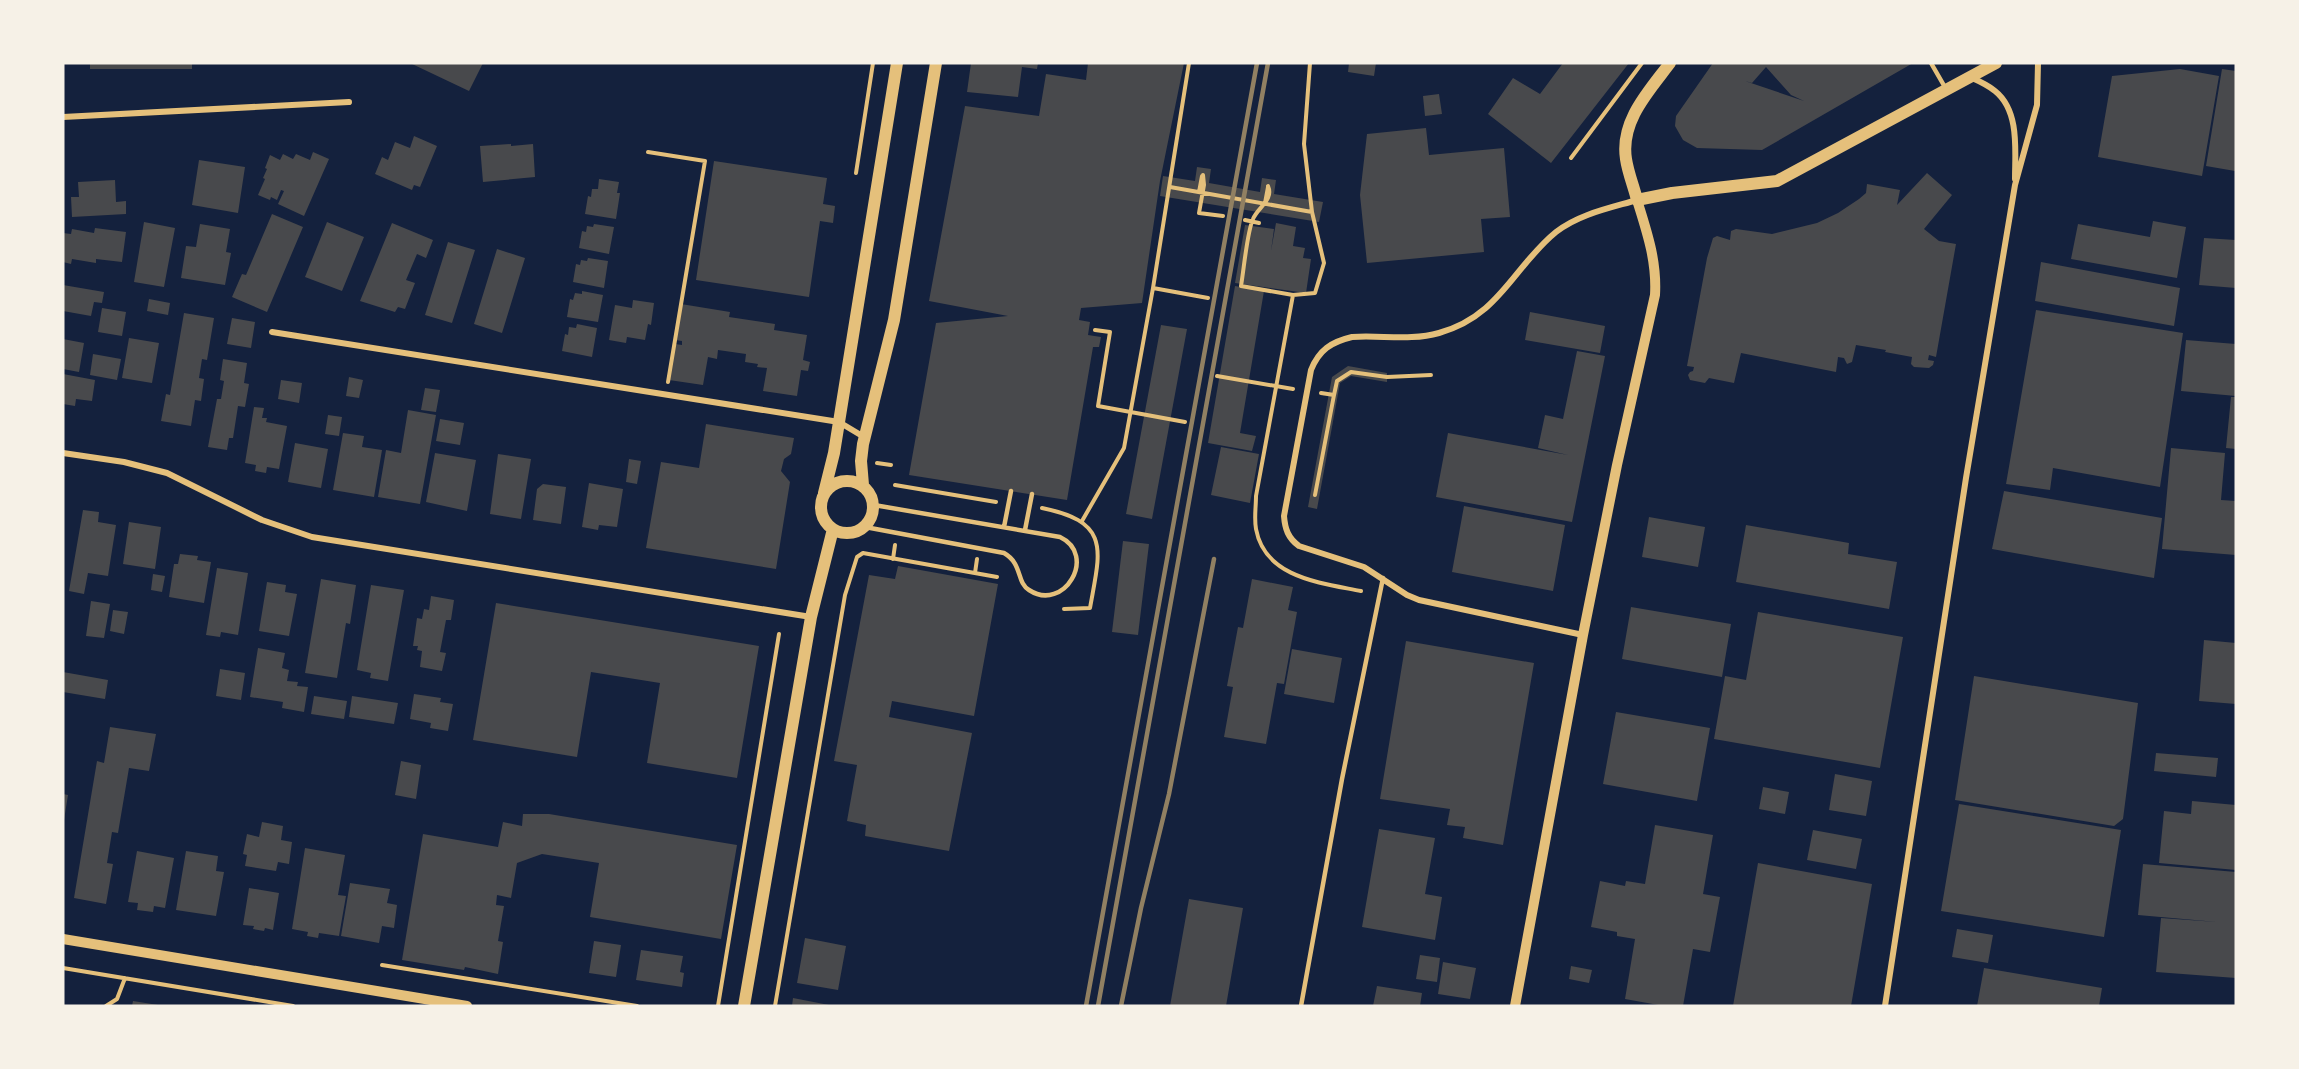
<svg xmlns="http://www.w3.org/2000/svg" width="2299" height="1069" font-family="Commissioner,sans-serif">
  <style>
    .building { fill: #48494c; fill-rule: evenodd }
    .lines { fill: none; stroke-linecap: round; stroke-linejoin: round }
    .path { stroke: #e5c07b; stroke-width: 4 }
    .service { stroke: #e5c07b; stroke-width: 4.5 }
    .minor { stroke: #e5c07b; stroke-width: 6 }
    .tertiary { stroke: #e5c07b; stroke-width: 10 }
    .secondary { stroke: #e5c07b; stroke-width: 12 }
    .rail { stroke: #918062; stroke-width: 4.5 }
  </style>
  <rect width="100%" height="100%" fill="#14213d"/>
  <path class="building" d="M90,63H192V69H90Z
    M410,63H483L469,91Z
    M971,63H1038L1037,69L1022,67L1018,97L967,92Z
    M1088,63H1184L1160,181L1142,303L1081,308L1079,320L1090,322L1088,335L1101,337L1099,347H1093L1067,500L909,475L936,323L1008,316L929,301L965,106L1039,116L1046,74L1086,80Z
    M1349,63H1376L1374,76L1348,72Z
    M1563,63H1629L1551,163L1488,114L1513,78L1540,94Z
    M1713,63H1913L1762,150L1697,148L1683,140L1675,126L1676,116ZM1766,67L1791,95L1804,101L1745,81L1752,83Z
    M2180,69L2219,76L2202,176L2098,157L2112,76Z
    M2222,69L2236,71L2235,171L2206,166Z
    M1439,94L1442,114L1425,116L1423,96Z
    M1426,128L1429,155L1504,148L1510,217L1481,219L1484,252L1367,263L1360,195L1367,134Z
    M414,136L437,146L420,187L414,185L412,190L375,174L382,157L388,160L395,142L410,148Z
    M511,144V146L533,144L535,177L483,182L480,146Z
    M313,152L329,159L304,216L278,204L284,191L281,190L277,200L271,197L270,200L258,195L265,179L263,178L267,169L265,168L270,155L280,160L283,154L293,159L296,154L310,160Z
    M199,160L245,167L238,213L192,205Z
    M714,161L827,178L823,204L835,206L833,223L820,221L809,297L696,280Z
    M1197,167L1211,169L1209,183L1260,192L1262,178L1276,180L1274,194L1323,202L1319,222L1160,196L1163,176L1195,181Z
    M1927,173L1952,195L1924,229L1939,241L1956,244L1936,357L1929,355L1928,360L1934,361L1933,365L1929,368L1914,367L1911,364L1912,357L1885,352L1886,350L1856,345L1852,362L1847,364L1844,358L1838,357L1836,372L1741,353L1734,383L1709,378L1705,383L1690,380L1688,375L1690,372L1693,371L1694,367L1687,366L1707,258L1713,238L1717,236L1730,240L1731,231L1736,229L1772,234L1817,223L1838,213L1859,199L1866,193L1867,184L1900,190L1897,205Z
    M599,179L619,182L617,193H620L616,219L585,214L588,196L591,197L592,189H598Z
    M115,180L116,202L126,201V214L72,217L71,197H79L78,182Z
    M272,214L303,227L267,312L232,297L242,274L246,275Z
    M2153,221L2186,227L2177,278L2071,259L2078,224L2150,237Z
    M144,222L175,228L164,287L134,282Z
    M327,222L364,237L342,291L305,277Z
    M392,223L433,240L426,258L417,254L406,280L415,283L405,309L398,307L395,312L360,301Z
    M1276,223L1296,227L1293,246L1305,248L1303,258L1311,259L1306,293L1235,283L1245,225L1274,229L1271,251Z
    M200,224L230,229L226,252L231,253L225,285L181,278L186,246L196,247Z
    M594,224L614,227L609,254L579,248L582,231L586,232L587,226L593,227Z
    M95,228L126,232L122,262L96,259V263L72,259L71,264L63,262V233L71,234L72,229L94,233Z
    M2204,238L2236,240V288L2199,285Z
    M448,242L475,250L452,323L425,315Z
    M497,249L525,258L502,333L474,324Z
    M588,258L608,261L604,288L573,282L576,264L580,265L581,260L587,261Z
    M2041,262L2180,288L2174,326L2035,301Z
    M63,285L104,292L102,303L94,302L91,316L63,311Z
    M1235,286L1264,291L1240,433L1256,436L1252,451L1208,443Z
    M582,291L603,295L598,322L567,317L570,299L573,300L575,293L582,294Z
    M149,299L170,303L168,315L147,311Z
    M633,300L654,303L651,325L648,324L645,340L627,337L626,343L609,340L615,305L632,308Z
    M681,304L730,312L729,317L775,324L774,330L807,335L803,360L810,362L808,371L801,370L797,396L763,391L767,368L757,367L758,364L745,362L746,354L718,350L717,359L708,357L703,385L669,380L675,344L682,345V341L675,340Z
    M102,308L126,312L122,336L98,332Z
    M2036,310L2183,333L2160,487L2053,468L2050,490L2006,484Z
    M1530,312L1605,326L1600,353L1525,340Z
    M184,313L214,318L207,360L202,359L199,378L204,379L201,401L195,400L191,426L161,421L166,394L170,395Z
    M232,318L255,322L251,348L227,344Z
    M577,324L597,328L592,357L562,351L565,334L568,335L569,327L576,328Z
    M1161,325L1187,329L1152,519L1126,514Z
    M129,338L159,343L152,383L122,378Z
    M63,339L84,343L79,372L63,369Z
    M2186,340L2236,344V396L2181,391Z
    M1577,351L1605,356L1572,522L1436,497L1448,433L1568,455L1538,448L1545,415L1563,419Z
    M93,354L121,359L117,380L90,375Z
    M223,359L247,363L244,383L249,384L245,407L238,406L233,438H229L227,450L208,447L217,399H221L224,381L220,380Z
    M1348,366L1387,373V382L1351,376L1340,383L1317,509L1308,507L1332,377Z
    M63,374L95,380L92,401L76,399L75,406L63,404Z
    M349,377L363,380L359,398L346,396Z
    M281,380L302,383L299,403L278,399Z
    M425,388L440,390L436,412L421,410Z
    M2231,397H2236V449L2226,448Z
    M254,407L264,408L262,418H267L266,422L287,426L279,469L267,467L266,473L255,471L256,465L245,463Z
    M408,410L436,415L420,504L378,497L386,450L401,453Z
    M328,415L342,417L339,436L325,434Z
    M440,419L464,423L460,445L436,441Z
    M706,424L794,438L791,454L784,459L781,471L790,482L776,569L646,548L661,462L699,468Z
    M343,433L364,436L362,447L382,450L374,497L333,490Z
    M295,443L328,449L321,488L288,482Z
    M1221,447L1259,454L1250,503L1211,495Z
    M2171,448L2225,453L2221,500L2236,501V555L2162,549Z
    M435,453L476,460L467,511L426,502Z
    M498,454L531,459L521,519L490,514Z
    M629,459L641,461L637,484L626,482Z
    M589,483L623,489L617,527L599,525L598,530L582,527Z
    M543,484L566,487L561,524L533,520L537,489Z
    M2004,491L2162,518L2154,578L1992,549Z
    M1464,506L1565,525L1553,591L1452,572Z
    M83,510L99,512L98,522L116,525L108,576L88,573L84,594L69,591Z
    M1649,517L1705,527L1698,567L1642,557Z
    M129,522L161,527L155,569L123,564Z
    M1746,525L1849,543L1848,554L1897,562L1889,609L1736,582Z
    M1123,541L1149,544L1138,635L1112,632Z
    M180,554L198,556L197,560L211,562L204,603L169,597L174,564H178Z
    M898,566L998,584L974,716L892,701L889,717L972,733L949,851L865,836L866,825L847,821L857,765L834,761L869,575L895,579Z
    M217,568L248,573L238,635L221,632L220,637L206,635Z
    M153,574L165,576L162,592L151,590Z
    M321,579L356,585L350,624L346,623L337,678L305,673Z
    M1252,579L1293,587L1288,610L1297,612L1284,684L1277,683L1266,744L1224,737L1233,687L1227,686L1238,627L1243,628Z
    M267,582L286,585L285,592L297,594L289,636L259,631Z
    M371,585L404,590L388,681L370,678L371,673L357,670Z
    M431,596L454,600L451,620H446L440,652L446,653L442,671L420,667L422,651L417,650L418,646H413L417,618L422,619L424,609L429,610Z
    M91,601L110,604L104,638L86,636Z
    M496,603L759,646L737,778L647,763L660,683L591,672L577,757L473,740Z
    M1631,607L1731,624L1722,677L1622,659Z
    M113,610L128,612L124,634L110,631Z
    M1758,612L1903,637L1880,768L1714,739L1725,676L1746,680Z
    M2204,640L2236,643V704L2199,701Z
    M1406,641L1534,663L1503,845L1463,838L1465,827L1447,825L1450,809L1380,799Z
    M258,648L285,653L282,668L289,670L287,681L298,682L297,686L308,687L304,712L282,708L283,702L250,697Z
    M1292,649L1342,658L1334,703L1284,694Z
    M220,669L245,673L241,700L216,696Z
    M63,672L108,680L105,699L63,692Z
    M1974,676L2138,703L2123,819L2114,826L1955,800Z
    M414,694L441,698L440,702L453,704L448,731L430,728L431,723L410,719Z
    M314,696L347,701L344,719L311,714Z
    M352,696L398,703L394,724L349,717Z
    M1616,712L1710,728L1697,801L1603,784Z
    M110,727L156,734L149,771L129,768L118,833L112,832L107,863L113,864L106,904L74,898L97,761L104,763Z
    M2156,753L2218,758L2216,777L2154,771Z
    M401,761L421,765L416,799L395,795Z
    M1835,774L1872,781L1866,816L1829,810Z
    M1763,787L1789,792L1785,814L1759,809Z
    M63,794L68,795L64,820H63Z
    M2192,801L2236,805V870L2159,863L2164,811L2191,814Z
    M1959,804L2121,830L2104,937L1941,911Z
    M523,814H549L737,845L721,939L590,917L599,863L542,854L517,863L511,898L497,895L496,905L504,906L498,941L503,942L498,974L465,967L464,970L402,960L423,834L498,847L503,822L522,826Z
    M262,822L283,826L281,840L292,842L289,864L278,862L276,871L245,866L247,855L243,854L247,834L259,837Z
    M1655,825L1713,835L1703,894L1720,897L1710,952L1693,949L1683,1006H1664L1625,999L1635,939L1617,936V932L1591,927L1600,881L1625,886L1626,881L1645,884Z
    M1379,829L1435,838L1425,894L1442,897L1435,940L1362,927Z
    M1813,830L1862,839L1856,869L1807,860Z
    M305,848L345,855L338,895L346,896L339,936L319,933L318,938L307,936L308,932L292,929Z
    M137,851L174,858L165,908L154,906L153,912L137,910L138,903L128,902Z
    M186,851L218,856L216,871L224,872L216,916L176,910Z
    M1758,863L1872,884L1851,1006H1733Z
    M2143,864L2236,872V978L2156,972L2161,918L2217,922L2138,915Z
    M350,883L390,889L387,903L397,905L394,928L382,926L379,943L341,936Z
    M249,888L279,893L273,930L265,928L264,931L253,929L254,926L243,925Z
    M1189,899L1243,908L1226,1006H1170Z
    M1957,929L1993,935L1988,963L1952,957Z
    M805,938L846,946L838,990L797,983Z
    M594,941L621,945L616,977L589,973Z
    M641,950L683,956L680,972L684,973L682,987L636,980Z
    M1420,955L1440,958L1437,982L1416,979Z
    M1443,962L1476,968L1470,999L1438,994Z
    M1571,966L1592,970L1589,983L1569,979Z
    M1984,968L2102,988L2099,1006H1977Z
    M1377,986L1422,993L1420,1006H1373Z
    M793,998L829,1005V1006H792Z
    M133,1001L158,1005V1006H132Z"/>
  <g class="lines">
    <path class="path" d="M648,152L705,161L668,382
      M1571,158L1642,63
      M856,173L873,63
      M1203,175L1204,185L1199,213L1223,216
      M1268,186C1274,200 1258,207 1253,219C1247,232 1244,269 1241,286L1293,295L1315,293L1324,263L1312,212L1304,144L1310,63
      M1170,187L1312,212
      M1199,192L1202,176
      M1265,203L1268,187
      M1245,220L1259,223
      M1153,288L1208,298
      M1293,295L1256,496C1256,507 1254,518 1256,529C1265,578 1321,583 1361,591
      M1095,330L1110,332L1098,406L1185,422
      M1217,376L1293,389
      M1334,395L1337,381L1351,372L1387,377L1431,375
      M877,463L891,465
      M895,485L996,502
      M1315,495L1334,395L1321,393
      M1042,508C1112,522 1100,551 1090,608L1064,609
      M1082,521L1124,448L1153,288L1189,63
      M893,559L895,545
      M975,573L977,559
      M382,965L637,1006
      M63,968L293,1006
      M106,1006L117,999L125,978
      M718,1006L779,634
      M775,1006L845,595L857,557L863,553L997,577"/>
    <path class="service" d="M1931,63L1946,89
      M865,527L1004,553C1023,564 1016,582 1029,590C1064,613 1098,555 1060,537L874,505
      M1004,527L1011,491
      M1025,530L1032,494
      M1301,1006L1342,779L1383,578"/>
    <path class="minor" d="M1970,77C1979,81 1988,85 1995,91C2020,111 2015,151 2015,179
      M63,117L349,102
      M272,332L839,422L864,437
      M63,453L124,462L167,473L262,520L312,537L811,617
      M1583,635L1419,600L1407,595L1364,567L1299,546C1288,538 1285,529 1284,516L1311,370C1319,350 1331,342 1352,337C1381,335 1411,341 1439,333C1500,316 1513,267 1556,232C1579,214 1610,208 1637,200
      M1885,1006L1966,478L2015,185L2037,105L2038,63"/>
    <path class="tertiary" d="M63,939L467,1006
      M1515,1006L1583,635L1617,465L1655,295C1657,261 1647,232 1637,200"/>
    <path class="secondary" d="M1670,63C1649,91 1620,121 1626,159C1628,173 1634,187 1637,200L1672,193L1777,181L1996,63
      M821 507a26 26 0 1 1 52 0a26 26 0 1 1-52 0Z
      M863,485L861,461L863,444L894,320L936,63
      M824,493L834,453L897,63
      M744,1006L811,617L833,529"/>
    <path class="rail" d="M1086,1006L1257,63
      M1098,1006L1268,63
      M1121,1006L1141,908L1169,794L1214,559"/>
  </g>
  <rect width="2299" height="1069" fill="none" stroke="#f6f1e7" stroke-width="129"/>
</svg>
